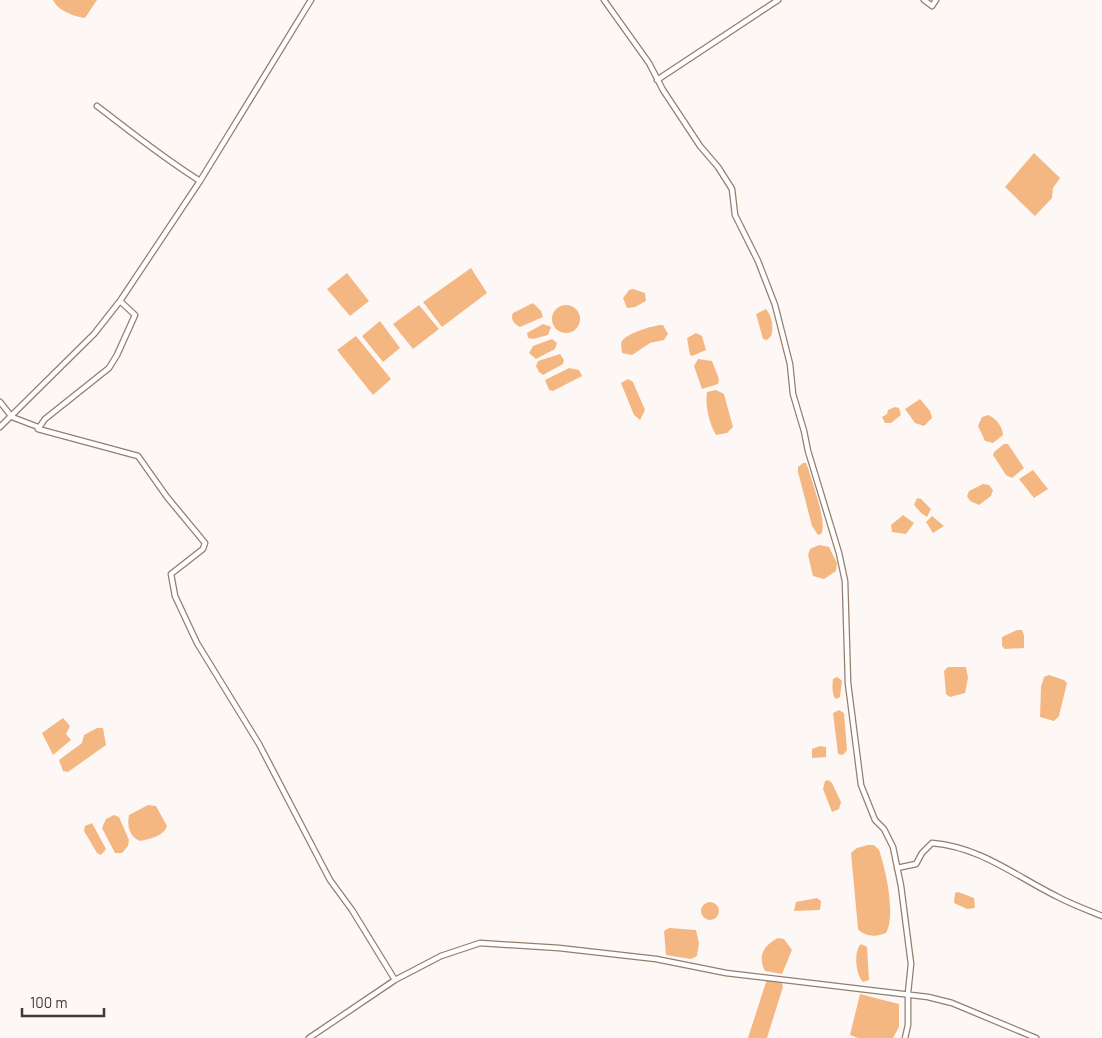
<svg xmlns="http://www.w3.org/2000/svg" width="1102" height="1038" font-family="Barlow,sans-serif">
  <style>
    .water { fill: #f5b782 }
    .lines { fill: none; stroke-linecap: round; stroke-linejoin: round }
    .street-casing { stroke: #927e6e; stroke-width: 7 }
    .street { stroke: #fff; stroke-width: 4.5 }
  </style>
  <rect width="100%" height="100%" fill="#fdf8f5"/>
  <path class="water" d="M53,0H97L85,18C75,17 57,10 53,0Z
    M1034,153L1060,178L1053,188L1052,198L1035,216L1005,187Z
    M471,268L487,293L442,327L423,302Z
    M347,273L369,301L350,316L327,289Z
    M633,289L645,293L646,301L635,307L627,308L623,298L629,290Z
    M533,303L541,311L543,317L520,327C514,324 510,319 513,313Z
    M419,305L439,329L413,349L393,324Z
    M552 319a14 14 0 1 1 28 0a14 14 0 1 1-28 0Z
    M766,309C772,316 774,328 771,336L767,340L763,339L756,314Z
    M380,321L400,348L383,362L362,336Z
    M543,324L551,327L548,335L533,339L528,338L527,333Z
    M663,325L668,334L664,340L650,343L632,355L622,353C622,349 620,345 622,341C627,333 654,325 663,325Z
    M696,333L702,336L706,350L692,356L690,355L687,338Z
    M356,336L391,379L373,395L337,350Z
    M552,339L557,343L555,349L536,359L529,353L533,346Z
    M560,354L564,360L563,364L543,375L539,372L536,366L538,361Z
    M698,359L712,361L719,379L718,384L702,389L694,366Z
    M569,368L579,370L582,376L553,391L549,390L545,380Z
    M628,379L633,382L645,410L640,420L634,415L621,383Z
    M716,390L724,394L733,427L727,433L716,435C709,423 705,406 707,392Z
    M920,399L930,411L932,418L924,426L915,423L905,409Z
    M895,407L899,408L901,415L891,423H885L882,417L887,414L888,410Z
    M988,415C996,418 1003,427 1003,435L993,443L985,441L978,426L982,417Z
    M1004,444H1008L1024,468L1012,478L1006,475L993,455L994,452Z
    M803,463H806L808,468C812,482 828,524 821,534L818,535L812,526L798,472V467Z
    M1033,470L1048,489L1034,498L1019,479Z
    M983,484L989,485L993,490L991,496L979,505L970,501L967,496L969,491Z
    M917,498L921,499L931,509L927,517L921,513L914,505Z
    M903,515L914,523L906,534L892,532L891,525Z
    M932,516L944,526L933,533L926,522Z
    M819,545L829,547L837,563L836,571L824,579L813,576L808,555L810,549Z
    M1017,630H1022L1024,635V648L1005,649L1002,646V637Z
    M948,667H966L968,678L965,693L950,697L946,694L944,671Z
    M1049,675L1064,680L1067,683L1059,716L1054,721L1040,717L1041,687L1044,677Z
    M837,677L840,679L842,681L840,697L836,699C832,696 832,685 833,679Z
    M839,710L844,713L847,750L843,755L838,754L833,713Z
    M63,718L70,726L66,734L71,740L53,755L42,733Z
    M97,728H103L106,745L68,772L63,771L59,760L82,743L84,735Z
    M820,746L826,747V757L812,758V749Z
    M828,780L832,783L841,802L839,809L832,812L823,789L825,781Z
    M148,805L156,806L167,826C164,836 150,839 140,841C129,837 127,825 129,815Z
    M114,815L119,817L129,840L128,846L122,853H115L102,828L106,819Z
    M92,823L106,849L101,855L97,853L84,831L85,826Z
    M868,845H874L879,850C886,870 896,915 886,933C876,937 865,937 858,929L851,853L857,848Z
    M958,892L974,898L975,908L967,909L954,903L955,893Z
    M817,898L821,901L820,910L794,911L796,902Z
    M701 911a9 9 0 1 1 18 0a9 9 0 1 1-18 0Z
    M669,928L696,930L699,943L697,956L691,959L666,955L664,931Z
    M778,938L784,939L792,950L782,974L765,971C757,956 764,945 778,938Z
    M861,944L867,947L869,980L863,982C856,976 853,951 861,944Z
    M767,979L782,983L783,987L767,1038H748Z
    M860,994L899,1004V1027L893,1038H858L850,1035Z"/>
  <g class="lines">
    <defs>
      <path id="street" d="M604,0L649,63L663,90L700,146L718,167L732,189L735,215L758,261L775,305L790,364L793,394L804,431L808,451L839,553L845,581L848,683L861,785L875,820L884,829L893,847L901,886L911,964L908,993V1025L905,1038
        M924,0L932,6L936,0
        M657,80L778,0
        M97,106C131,132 163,158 200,181
        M120,301L135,315L117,355L109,368L45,419L38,429L138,456L167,497L205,543L203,549L171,574L175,596L197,643L259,744L330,880L352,910L395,980
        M0,402L12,417L38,427
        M0,427L94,334L120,301L200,181L311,0
        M897,868L916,864L922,853L932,843C980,847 1014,875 1056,896C1071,904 1087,910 1102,916
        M309,1038L395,980L441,956L480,943L559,948L656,959L726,973L928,997L952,1003L1036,1038"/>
    </defs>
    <use href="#street" class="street-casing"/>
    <use href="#street" class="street"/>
  </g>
  <path d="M22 1008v8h82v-8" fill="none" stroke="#423932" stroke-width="2.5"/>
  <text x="30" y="1008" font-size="15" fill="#423932" stroke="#fdf8f5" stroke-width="4" paint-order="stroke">100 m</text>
</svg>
